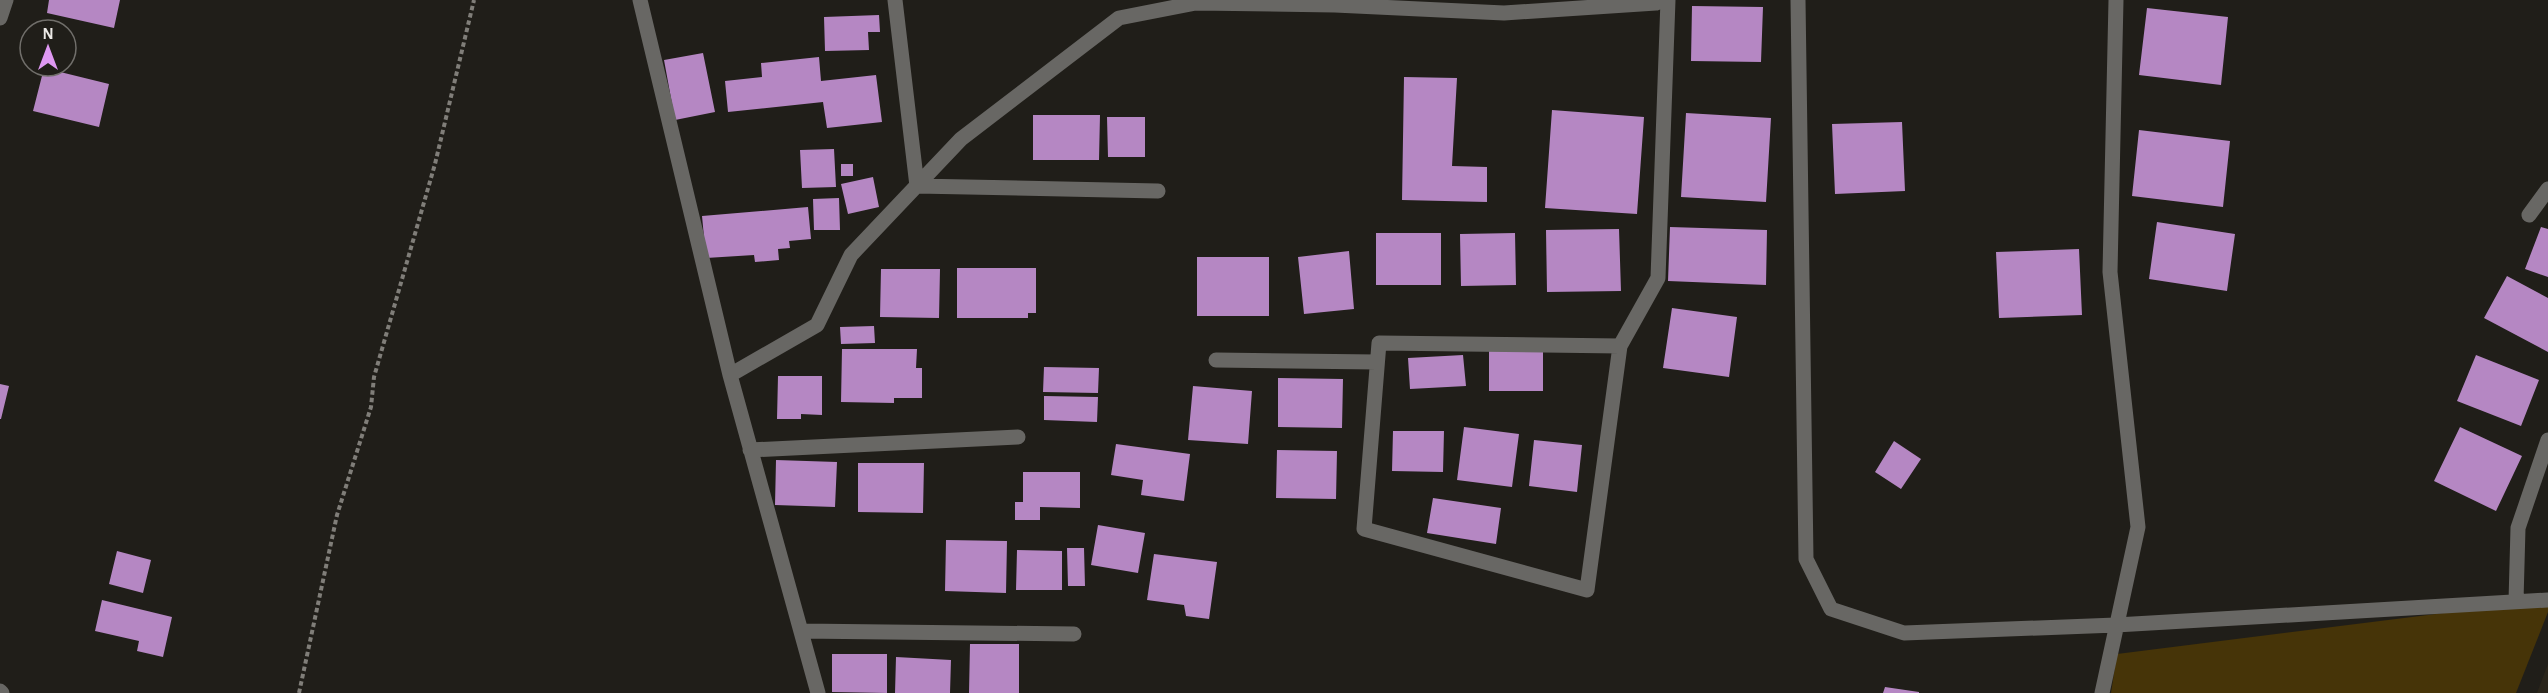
<svg xmlns="http://www.w3.org/2000/svg" width="2548" height="693" font-family="'Alegreya Sans',sans-serif">
  <style>
    .built { fill: #2a251b }
    .green { fill: #463408 }
    .building { fill: #b587c3 }
    .lines { fill: none; stroke-linecap: round; stroke-linejoin: round }
    .path { stroke: #807e79; stroke-width: 4; stroke-dasharray: 4.5 3; stroke-linecap: butt }
    .minor { stroke: #686764; stroke-width: 15 }
  </style>
  <rect width="100%" height="100%" fill="#201e19"/>
  <path class="built" d="M2548,664V693H2537Z"/>
  <path class="green" d="M2548,600V612L2516,693H2111L2117,654Z"/>
  <path class="building" d="M49,0H120L114,28L47,13Z
    M1692,6L1763,7L1761,62L1691,61Z
    M2147,8L2228,17L2221,85L2139,75Z
    M879,15L880,32H868L869,50L825,51L824,17Z
    M703,53L715,112L675,120L664,60Z
    M819,57L821,81L876,75L882,122L827,128L823,102L728,112L725,81L762,77L761,63Z
    M44,68L109,84L99,127L33,111Z
    M1404,77L1457,78L1452,166L1487,167V202L1402,200Z
    M1552,110L1644,117L1637,214L1545,208Z
    M1686,113L1771,118L1766,202L1681,197Z
    M1033,115H1100L1099,160H1033Z
    M1107,117H1145V157H1108Z
    M1902,122L1905,191L1835,194L1832,124Z
    M2139,130L2230,141L2223,207L2132,196Z
    M834,149L836,187L802,188L800,150Z
    M841,164H853V176H841Z
    M873,177L879,207L848,214L841,184Z
    M839,198L840,230H814L813,199Z
    M808,207L811,239L789,241L790,248L778,249L779,260L755,262L754,255L706,258L702,216Z
    M2157,222L2235,234L2227,291L2149,279Z
    M1670,227L1767,230L1766,285L1668,281Z
    M2541,227L2548,229V277L2525,269Z
    M1619,229L1621,291L1547,292L1546,230Z
    M1376,233H1441V285H1376Z
    M1515,233L1516,285L1461,286L1460,234Z
    M2079,249L2082,315L1999,318L1996,252Z
    M1349,251L1354,309L1304,314L1298,257Z
    M1197,257H1269V316H1197Z
    M957,268H1036V313H1028V318H957Z
    M881,269H940L939,318L880,317Z
    M2507,276L2548,298V352L2484,318Z
    M1672,308L1737,317L1729,377L1663,368Z
    M874,326L875,343L841,344L840,327Z
    M842,349H917L916,368H922V398H894V403L841,402Z
    M1489,349H1543V391H1489Z
    M1463,355L1466,386L1410,389L1408,358Z
    M2476,355L2539,380L2521,426L2457,401Z
    M1044,367L1099,368L1098,393L1043,392Z
    M778,376H822V415L801,414V419H777Z
    M1278,378L1343,379L1342,428L1278,427Z
    M0,384L9,386L1,419H0Z
    M1193,386L1252,391L1248,444L1188,440Z
    M1044,396L1098,397L1097,422L1044,420Z
    M1464,427L1519,434L1512,487L1457,480Z
    M2460,427L2522,456L2496,511L2434,481Z
    M1393,431H1444L1443,472L1392,471Z
    M1534,440L1582,445L1577,492L1529,486Z
    M1894,441L1921,459L1901,489L1875,472Z
    M1116,444L1190,454L1184,501L1141,495L1143,480L1111,475Z
    M1277,450L1337,451L1336,499L1276,498Z
    M776,460L837,462L835,507L775,505Z
    M858,463H924L923,513L858,512Z
    M1023,472H1080V508L1040,507V520H1015V502H1023Z
    M1433,498L1501,508L1496,544L1427,533Z
    M1098,525L1145,533L1138,573L1091,565Z
    M946,540L1007,541L1006,593L945,591Z
    M1067,548H1084L1085,586H1068Z
    M1017,550L1062,551V590H1016Z
    M117,551L151,560L143,593L109,584Z
    M1154,554L1217,562L1209,619L1186,616L1184,605L1147,600Z
    M102,600L172,617L163,657L137,651L139,641L95,631Z
    M970,644H1019V693H969Z
    M832,654H887V693L832,692Z
    M896,657L951,660L950,693H895Z
    M1885,687L1919,692V693H1883Z"/>
  <g class="lines">
    <path class="path" d="M299,693L337,515L371,407L374,377L435,164L474,0"/>
    <path class="minor" d="M640,0L730,375L818,693
      M895,0L917,186L1158,191
      M1798,0L1806,559L1831,609L1904,633L2116,625L2548,600
      M0,18L6,0
      M2529,215L2548,189
      M1620,346L1379,343L1364,529L1587,590L1620,346L1658,278L1668,0
      M1216,360L1377,362
      M730,375L817,325L851,255L961,139L1119,18L1196,3L1335,5L1504,13L1656,3L1663,0
      M750,450L1018,437
      M2516,601L2518,528L2548,440
      M801,631L1074,634
      M0,691L2,693
      M2102,693L2138,527L2110,272L2116,0"/>
  </g>
  <g transform="translate(48 48)"><circle r="28" fill="#201e19" stroke="#716f6b" stroke-width="1.5"/>
  <path d="M0-4.5L10 22L0 15L-10 22Z" fill="#de98f2"/>
  <text y="-9" font-size="16" font-weight="bold" text-anchor="middle" fill="#ebe9e6">N</text>
  </g>
</svg>
